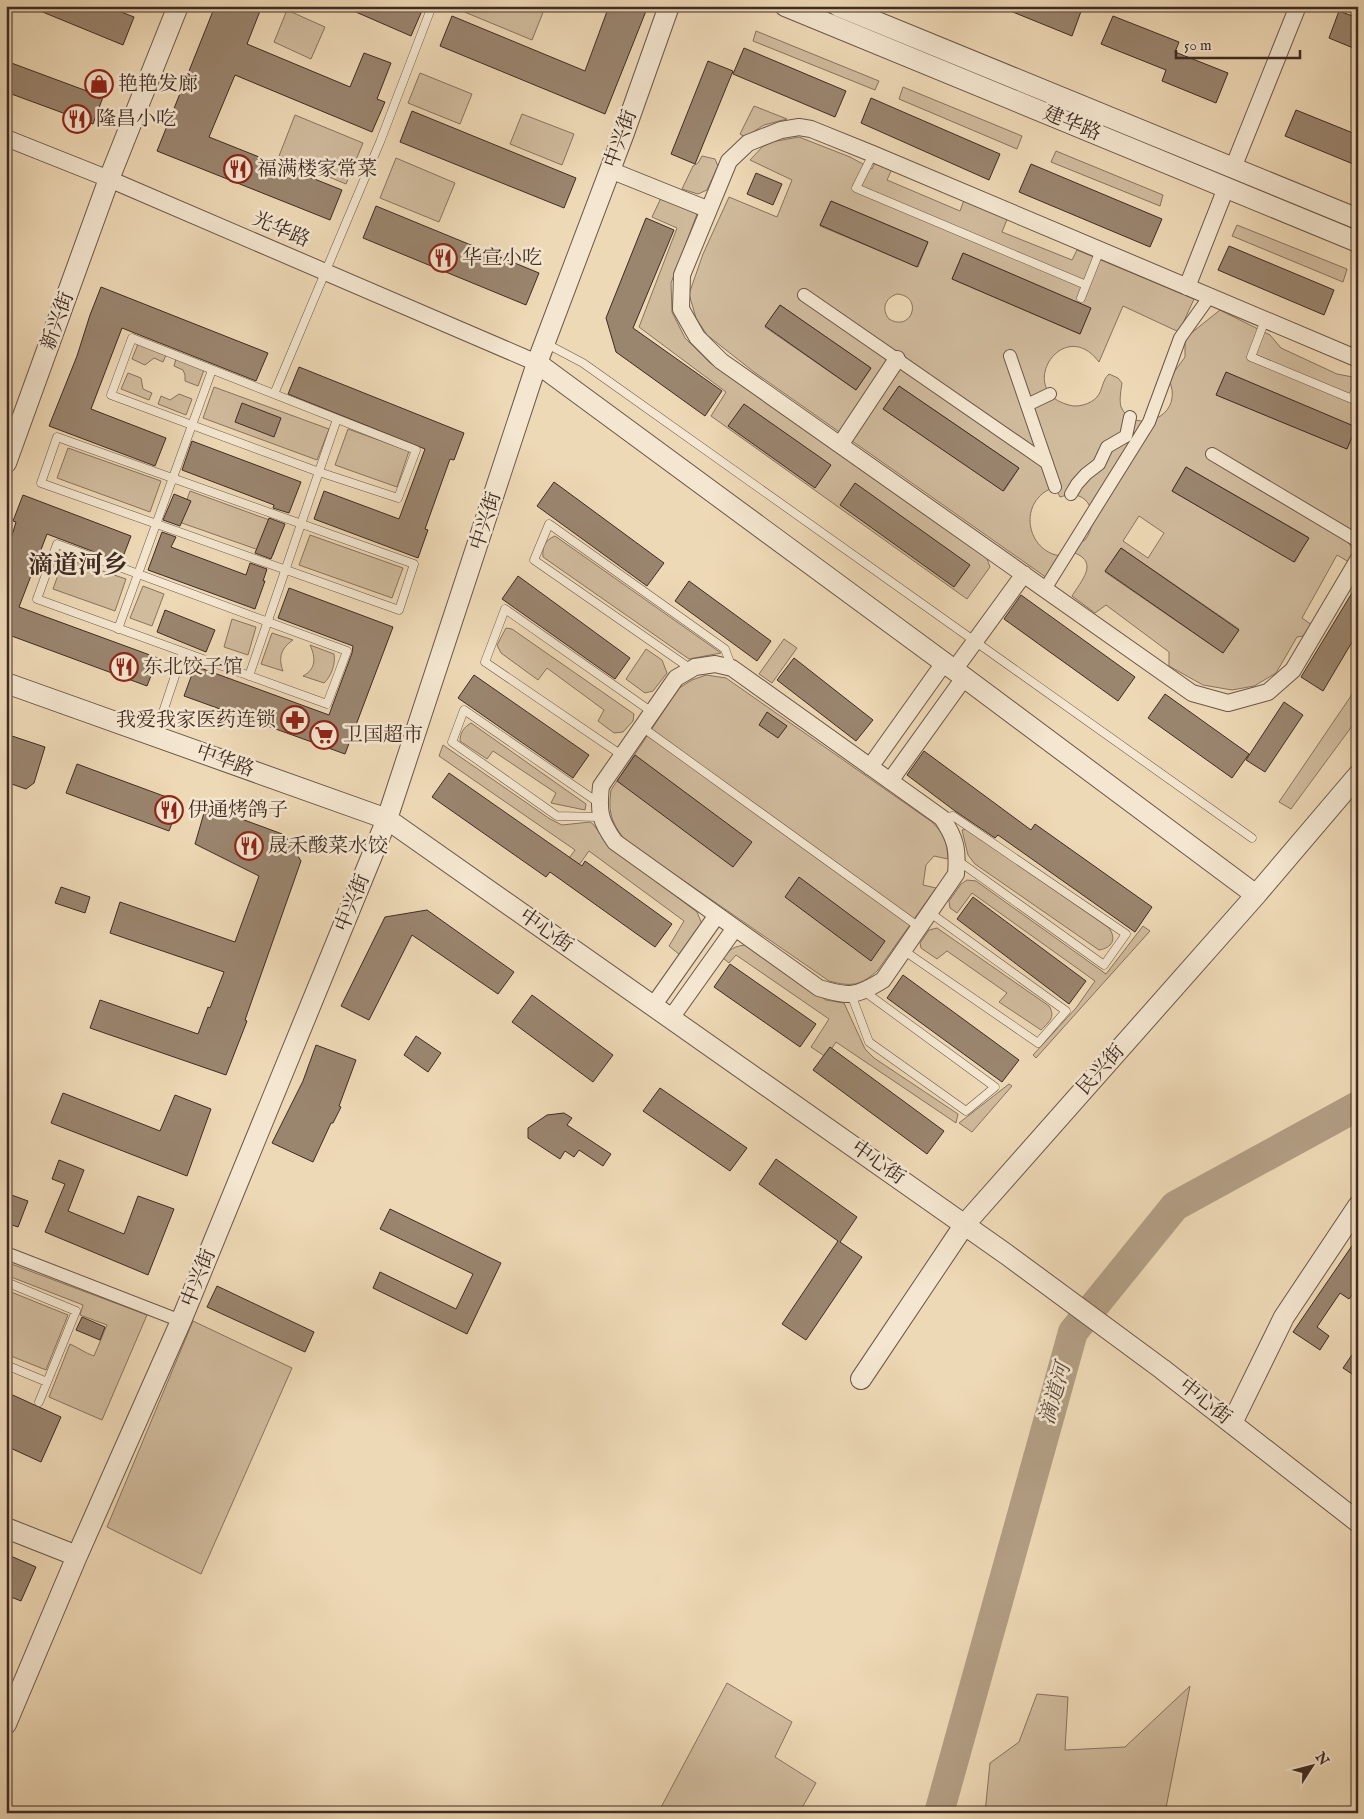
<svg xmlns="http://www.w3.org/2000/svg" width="1364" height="1819" font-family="'IM FELL English','Noto Serif SC',serif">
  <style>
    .green { fill: #d0bb9d; stroke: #887360; fill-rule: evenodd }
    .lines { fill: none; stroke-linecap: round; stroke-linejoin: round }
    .river { stroke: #b29e84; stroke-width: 30 }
    .building { fill: #9a856f; stroke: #3f2b23 }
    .service-casing { stroke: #6b5648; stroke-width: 9 }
    .pedestrian-casing { stroke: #6b5648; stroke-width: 14 }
    .minor-casing { stroke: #6b5648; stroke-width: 18 }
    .tertiary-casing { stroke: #6b5648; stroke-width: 22 }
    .service { stroke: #f4e6d0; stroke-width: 8 }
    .pedestrian { stroke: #f4e6d0; stroke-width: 12 }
    .minor { stroke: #f4e6d0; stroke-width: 16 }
    .tertiary { stroke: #f4e6d0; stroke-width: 20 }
    .labels { text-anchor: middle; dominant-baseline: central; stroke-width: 5; stroke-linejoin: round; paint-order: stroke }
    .poi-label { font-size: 20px; fill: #3f2b23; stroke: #f4e6d0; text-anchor: start }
    .street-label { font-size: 20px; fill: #3f2b23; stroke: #f4e6d0 }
    .water-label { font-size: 21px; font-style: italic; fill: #5c483b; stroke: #f4e6d0 }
    .district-label { font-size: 25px; font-weight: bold; fill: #3f2b23; stroke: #f4e6d0 }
  </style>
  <rect width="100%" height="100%" fill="#eed9b6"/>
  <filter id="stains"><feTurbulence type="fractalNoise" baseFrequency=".004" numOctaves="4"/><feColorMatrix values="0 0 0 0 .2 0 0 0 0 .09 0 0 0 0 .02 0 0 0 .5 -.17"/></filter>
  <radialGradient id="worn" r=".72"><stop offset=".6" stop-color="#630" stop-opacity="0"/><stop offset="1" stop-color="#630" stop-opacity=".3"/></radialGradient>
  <path class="green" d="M450,6H535L544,10L532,40Z
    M287,10L325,27L311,59L274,42Z
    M756,31L879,81L875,90L753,41Z
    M420,73L472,94L460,124L408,103Z
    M903,87L1022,136L1017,149L899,99Z
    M754,106L787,119L764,125L745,137L740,134Z
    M522,114L574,134L562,165L510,144Z
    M295,115L363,143L346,184L279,156Z
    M799,137L850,157L872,169L875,162L892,169L887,180L960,211L964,200L1008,217L1002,232L1072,260L1077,250L1194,299L1179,332L1123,306L1099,362C1063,314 1014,391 1069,405C1077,408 1091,404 1097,397C1103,390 1102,380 1109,374L1118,378L1122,383C1121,390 1119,400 1121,407C1132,431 1169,422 1172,398C1173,391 1171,385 1169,379L1185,357V338L1220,310L1270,335L1281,348L1337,374L1358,378V533L1349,530L1345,540L1352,547L1353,555L1349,562L1337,555L1302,618L1312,625L1303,636L1297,637L1276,673L1254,686L1232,690L1203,685L1169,666V652L1106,605L1095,613L1072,596C1081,581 1099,563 1075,553L1076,544L1085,540C1101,518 1090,486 1060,497L1055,487C1016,500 1026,553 1062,556L1047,578L754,372L707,335L696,318L689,294L703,254L729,197L777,217L792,180L750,160L766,143ZM831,201L928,242L918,267L820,226ZM963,253L1090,308L1080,334L952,279ZM897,294C924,296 912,333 889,319C881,309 885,298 897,294ZM780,305L871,368L856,390L765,327ZM1226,373L1355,427L1347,449L1217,395ZM899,386L1019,468L1004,491L883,409ZM1186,467L1308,537L1295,562L1172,491ZM1139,516L1164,533L1148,558L1123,541ZM1121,548L1239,629L1223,653L1105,572Z
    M1056,151L1163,195L1160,206L1051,162Z
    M702,156L715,159L718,166L707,190L698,194L682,189L693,166L698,163Z
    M396,158L455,183L439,222L380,198Z
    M661,198L697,214L671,283L672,312L685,338L710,363L986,556L990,567L967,599L711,416L726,392L639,327L677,228L652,217Z
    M1237,225L1347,269L1343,282L1232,236Z
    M138,344L166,355L163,362L154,358L145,365L132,359Z
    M176,359L204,370L198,386L185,381V375L183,370L174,366Z
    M128,373L141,378L143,389L152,393L149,400L121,389Z
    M214,387L329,429L317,460L203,418Z
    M179,394L192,399L186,415L158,404L161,396L170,400Z
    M348,429L409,451L397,487L335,465Z
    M68,448L161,481L150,512L57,478Z
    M190,491L283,525L273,555L179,522Z
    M310,535L403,568L392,598L299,565Z
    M555,536L721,653L689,659L543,557C542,547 545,540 555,536Z
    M64,558L126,579L115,611L53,589Z
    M143,586L164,594L152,626L130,618Z
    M232,619L256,627L248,655L224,647Z
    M506,628L512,629L634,714L633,721L623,732L614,733L598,721L604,710L547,668L538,680L501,653L497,645Z
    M272,633L293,640C281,648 278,658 283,671L261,664Z
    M784,639L797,648L772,683L759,674Z
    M310,645L334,654C336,663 331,677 324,683L303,676C316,669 316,658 310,645Z
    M646,649L662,660L667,673L653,691L645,693L626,679Z
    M706,675L726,678L932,822C944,834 947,841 948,859L934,856L926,865L923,885L936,888L878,970C861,986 851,987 829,981L625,840C611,822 608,812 611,790L679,688L692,680Z
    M1353,693L1358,696V718L1291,809L1279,802Z
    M471,723L586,804L585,810L551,803L556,793L493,751L487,759L460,741C460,733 464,727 471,723Z
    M443,745L550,819L562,825L590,822L593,824L611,848L697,912L702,924L680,955L669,946L684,921L589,851L571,876L561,869L575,850L439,756Z
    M967,829L1109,928C1117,939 1112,948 1099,950L975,864L968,855L962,830Z
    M967,880L976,881L1106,974L1143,926L1150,931L1036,1058L1033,1055L1076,1008L1095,981L972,893L957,913L950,908L949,901L961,884Z
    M937,928L1049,1006C1056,1017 1049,1022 1041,1030L999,1002L1007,993L947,951L937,959L921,948L920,943L929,930Z
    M746,945L826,1000L844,1003L865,1049L874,1058L958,1114L956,1123L836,1042L826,1057L811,1047L829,1019L736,955L729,963L723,958C730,949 734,946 746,945Z
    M1009,1084L1012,1086L972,1132L959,1123Z
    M6,1262L147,1315L102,1420L49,1397L70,1344C79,1348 85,1353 94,1356L107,1325L80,1315L83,1305L6,1275Z
    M6,1290L68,1315L46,1370L6,1354Z
    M193,1321L292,1368L201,1574L107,1527Z
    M727,1683L792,1722L775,1757L816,1783L799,1813H658Z
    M1190,1686L1165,1813H985L990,1763L1019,1742L1037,1694L1068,1697L1065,1750L1125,1747Z"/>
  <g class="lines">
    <path class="river" d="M939,1813L1073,1332L1175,1206L1358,1106"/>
  </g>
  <path class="building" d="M28,6H106L134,17L123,45Z
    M215,6H262L247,44L350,87L364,53L391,63L377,99L385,102L372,132L235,75L209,137L342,190L330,220L157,151Z
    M342,6H424L411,36Z
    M609,6H648L605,114L440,46L452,16L585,71Z
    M998,6H1083L1072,36Z
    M1339,11L1358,18V50L1329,38Z
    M1113,16L1179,42L1175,52L1228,73L1216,103L1162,81L1166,70L1101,44Z
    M744,48L846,91L835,117L733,74Z
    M6,61L103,97L93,124L6,92Z
    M708,61L733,71L695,164L671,154Z
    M871,98L1000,154L989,180L861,123Z
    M1296,110L1358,135V166L1285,136Z
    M412,111L576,178L564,208L400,142Z
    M1031,164L1162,219L1150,247L1019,192Z
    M756,173L782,184L773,205L747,194Z
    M831,201L928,242L917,267L820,225Z
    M376,206L539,273L526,305L363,238Z
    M646,218L674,230L633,328L722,391L705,416L616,352L606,318Z
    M1229,246L1334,290L1324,315L1218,270Z
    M963,253L1091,308L1080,334L952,279Z
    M101,287L268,353L256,381L122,328L91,409L166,438L155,466L49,426L77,356L90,315Z
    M780,305L871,368L856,390L765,326Z
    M299,367L464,433L454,460L450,459L425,529L428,530L418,558L314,519L324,491L399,519L425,449L288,394Z
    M1226,372L1356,427L1347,449L1216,395Z
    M899,386L1019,468L1003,491L883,409Z
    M242,403L281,418L274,437L235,422Z
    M744,404L831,465L815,488L728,426Z
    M192,441L301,482L289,513L273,508L274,505L182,470Z
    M1186,467L1309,538L1294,562L1172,491Z
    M554,482L664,563L647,586L537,506Z
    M855,483L970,565L954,587L840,505Z
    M174,494L191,501L180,526L163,520Z
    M23,495L131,536L121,562L47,534L19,607L158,658L147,686L9,635L8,638H6V555L16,522L13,521Z
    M269,518L285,524L271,559L255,553Z
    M162,532L176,537L171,547L246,575L250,563L267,569L263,581H265L255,609L148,570Z
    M1121,548L1239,630L1223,653L1105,571Z
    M518,576L630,658L615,679L502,599Z
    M689,581L771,641L757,661L675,601Z
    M1358,583V632L1323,691L1301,677Z
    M289,588L393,627L345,754L184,696L195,666L329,715L352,653L353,646L278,618Z
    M1021,595L1135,677L1118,701L1004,619Z
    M165,610L215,630L206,652L157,632Z
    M794,658L873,720L856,741L777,680Z
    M474,675L589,755L573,778L458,698Z
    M1165,694L1249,754L1232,778L1148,718Z
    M1284,702L1303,715L1265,772L1246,760Z
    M767,712L787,726L778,738L759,725Z
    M6,734L45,747L34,783L26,789L6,782Z
    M924,751L1031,830L1035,824L1152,907L1135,932L998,835L995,838L955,811L907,775Z
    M635,755L752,842L733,867L617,781Z
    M77,764L180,802L169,831L66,793Z
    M449,773L582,866L585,861L672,924L655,947L550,872L546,877L432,797Z
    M206,806L285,835L301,861L245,1020L247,1021L226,1075L90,1028L100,1000L198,1034L208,1007L210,1008L224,972L110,933L120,902L235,942L259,876L195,844Z
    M799,877L885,941L871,961L785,897Z
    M61,887L90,897L85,913L55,903Z
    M973,897L1086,981L1069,1004L957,919Z
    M427,910L514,972L498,994L412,935L369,1020L341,1006L385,917Z
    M730,964L816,1024L800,1047L714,987Z
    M903,975L1019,1060L1002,1082L887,998Z
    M532,995L613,1055L593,1082L512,1022Z
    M416,1036L441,1053L428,1072L404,1055Z
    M316,1045L356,1060L339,1106L341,1107L333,1123H331L313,1162L272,1143L303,1081Z
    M830,1047L944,1131L927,1154L813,1070Z
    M660,1088L747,1148L730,1171L643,1111Z
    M63,1093L160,1131L175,1095L211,1109L187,1176L51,1123Z
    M564,1113L572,1118L567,1125L611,1154L603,1166L579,1150L574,1157L565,1151L560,1159L528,1138V1128L547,1115Z
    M776,1159L857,1217L840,1242L862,1257L806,1340L782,1324L838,1241L759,1184Z
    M59,1160L84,1170L68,1211L124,1234L138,1196L174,1209L148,1275L45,1232L65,1184L52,1179Z
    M6,1193L28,1201L18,1227L6,1223Z
    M390,1209L501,1263L467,1334L373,1288L380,1272L456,1309L473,1274L380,1229Z
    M1358,1237V1287L1349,1299L1340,1293L1317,1327L1329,1336L1320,1350L1293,1332Z
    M217,1286L314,1332L305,1352L207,1307Z
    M82,1317L105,1327L100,1340L76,1330Z
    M1358,1346V1378L1343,1368Z
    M6,1392L61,1417L41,1462L6,1446Z
    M6,1554L36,1567L21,1601L6,1595Z"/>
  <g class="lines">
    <defs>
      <path id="service" d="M873,154L856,188L1086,285
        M1081,298L1100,250
        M1265,320L1251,357L1352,399L1358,383
        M132,338L416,450L398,498L319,472L111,395Z
        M545,343L583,363L1252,838
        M274,394L380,142L432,6
        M57,437L414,564L399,610L41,483Z
        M57,544L347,651L327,704L37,599Z
        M118,629L212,370
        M691,669L534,560L549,524L725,649L732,668
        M249,676L337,419
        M642,727L919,927
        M155,736L183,652
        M623,756L485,662L505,609L652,712
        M599,803L464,710L452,742L557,816L601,817
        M942,818L953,816L1126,934L1104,965L957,860
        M903,950L1038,1043L1066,1011L929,912
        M851,994L869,1042L966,1111L995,1087L865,992
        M6,1282L76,1311L39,1402
        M6,1365L47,1382"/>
      <path id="pedestrian" d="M804,295L1047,463
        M1010,356L1055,487
        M1027,405L1050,394
        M1212,454L1358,541
        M1071,494L1077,484L1086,474L1099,464L1107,447L1126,436L1130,417
        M1045,589L1149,422L1180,338L1210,296
        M6,1253L181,1321"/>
      <path id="minor" d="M6,138L109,179L537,363
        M1233,168L1298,6
        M610,170L707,209
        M1187,287L1226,188
        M1358,359L873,154L811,129L799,127L781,130L748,143L729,161L682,275L681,309L697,337L721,361L1192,693L1228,703L1268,692L1293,670L1358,560
        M840,445L897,359
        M715,664L732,668L942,818C956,839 958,849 956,874L883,980C856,997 849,997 819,988L615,842C600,821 598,812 601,786L676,678L695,667Z
        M954,670L1024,574
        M870,767L944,663
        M890,781L964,678
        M653,1006L717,915
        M671,1018L735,928"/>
      <path id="tertiary" d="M785,6L1358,242
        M838,6L1358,219
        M537,363L957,672L1256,895
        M6,463L109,179L178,6
        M6,683L387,819L1006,1254L1162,1369L1358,1522
        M861,1379L965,1224L1256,895L1358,775
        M1232,1423L1284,1317L1358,1206
        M6,1528L77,1556
        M6,1724L77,1556L181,1321L387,819L537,363L624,133L669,6"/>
    </defs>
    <use href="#service" class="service-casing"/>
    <use href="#pedestrian" class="pedestrian-casing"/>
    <use href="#minor" class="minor-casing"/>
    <use href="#tertiary" class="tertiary-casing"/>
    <use href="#service" class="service"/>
    <use href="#pedestrian" class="pedestrian"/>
    <use href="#minor" class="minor"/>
    <use href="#tertiary" class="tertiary"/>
  </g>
  <defs>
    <symbol id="shop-ring" viewBox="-11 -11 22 22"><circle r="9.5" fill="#f4e6d0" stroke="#8f2418" stroke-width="1.5"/><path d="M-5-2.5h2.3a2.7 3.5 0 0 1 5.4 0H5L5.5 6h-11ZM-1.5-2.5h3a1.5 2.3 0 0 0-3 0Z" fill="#8f2418"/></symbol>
    <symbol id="restaurant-ring" viewBox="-11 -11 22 22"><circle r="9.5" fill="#f4e6d0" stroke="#8f2418" stroke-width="1.5"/><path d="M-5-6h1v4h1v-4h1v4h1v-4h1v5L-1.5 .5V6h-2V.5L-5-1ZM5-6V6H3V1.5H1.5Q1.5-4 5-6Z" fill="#8f2418"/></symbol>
    <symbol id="pharmacy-ring" viewBox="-11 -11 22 22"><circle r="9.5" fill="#f4e6d0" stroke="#8f2418" stroke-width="1.5"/><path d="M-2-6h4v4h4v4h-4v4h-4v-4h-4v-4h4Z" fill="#8f2418"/></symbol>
    <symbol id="supermarket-ring" viewBox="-11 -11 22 22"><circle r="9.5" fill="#f4e6d0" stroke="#8f2418" stroke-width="1.5"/><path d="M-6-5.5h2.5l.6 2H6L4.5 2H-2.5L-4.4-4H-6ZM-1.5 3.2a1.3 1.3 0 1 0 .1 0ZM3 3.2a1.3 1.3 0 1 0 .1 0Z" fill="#8f2418"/></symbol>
  </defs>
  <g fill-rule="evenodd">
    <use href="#shop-ring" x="83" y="68" width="32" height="32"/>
    <use href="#restaurant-ring" x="61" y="103" width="32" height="32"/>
    <use href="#restaurant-ring" x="222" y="153" width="32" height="32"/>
    <use href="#restaurant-ring" x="427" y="242" width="32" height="32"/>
    <use href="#restaurant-ring" x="108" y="651" width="32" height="32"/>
    <use href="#pharmacy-ring" x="279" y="704" width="32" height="32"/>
    <use href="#supermarket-ring" x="308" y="719" width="32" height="32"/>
    <use href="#restaurant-ring" x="153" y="794" width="32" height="32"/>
    <use href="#restaurant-ring" x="233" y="830" width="32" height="32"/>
  </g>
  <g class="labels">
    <g class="poi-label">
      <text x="118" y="84">艳艳发廊</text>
      <text x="96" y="119">隆昌小吃</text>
      <text x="257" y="169">福满楼家常菜</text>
      <text x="462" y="258">华宣小吃</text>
      <text x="143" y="667">东北饺子馆</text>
      <text x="276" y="720" text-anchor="end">我爱我家医药连锁</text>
      <text x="343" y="735">卫国超市</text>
      <text x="188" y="810">伊通烤鸽子</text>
      <text x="268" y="846">晟禾酸菜水饺</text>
    </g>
    <g class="street-label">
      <text transform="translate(1072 124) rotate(22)">建华路</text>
      <text transform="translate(621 139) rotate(-70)">中兴街</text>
      <text transform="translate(281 230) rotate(23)">光华路</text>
      <text transform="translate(58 321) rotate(-70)">新兴街</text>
      <text transform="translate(486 521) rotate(-72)">中兴街</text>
      <text transform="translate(225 761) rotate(20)">中华路</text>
      <text transform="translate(353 903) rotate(-68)">中兴街</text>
      <text transform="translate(546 931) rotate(35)">中心街</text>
      <text transform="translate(1101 1070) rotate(-48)">民兴街</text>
      <text transform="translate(878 1163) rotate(35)">中心街</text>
      <text transform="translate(199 1278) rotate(-68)">中兴街</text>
      <text transform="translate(1205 1402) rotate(38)">中心街</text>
    </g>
    <g class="water-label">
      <text transform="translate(1056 1394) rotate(-74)">滴道河</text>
    </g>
    <g class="district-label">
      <text x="78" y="566">滴道河乡</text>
    </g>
  </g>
  <rect width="1364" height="1819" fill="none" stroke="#eed9b6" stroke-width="25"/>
  <rect x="8" y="8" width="1349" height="1804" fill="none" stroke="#3f2b23" stroke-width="2.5"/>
  <rect x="12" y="12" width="1339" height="1794" fill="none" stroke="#3f2b23"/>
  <g transform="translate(1312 1766) rotate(54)" stroke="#f4e6d0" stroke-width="4" paint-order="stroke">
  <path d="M0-4L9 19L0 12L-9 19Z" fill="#3f2b23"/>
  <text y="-8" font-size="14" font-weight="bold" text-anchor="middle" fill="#3f2b23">N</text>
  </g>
  <path d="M1176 50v8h124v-8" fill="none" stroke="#3f2b23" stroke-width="2.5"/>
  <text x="1184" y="50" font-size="15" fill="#3f2b23" stroke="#f4e6d0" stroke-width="4" paint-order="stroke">50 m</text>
  <rect width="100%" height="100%" filter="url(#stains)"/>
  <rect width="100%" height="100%" fill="url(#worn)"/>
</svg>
